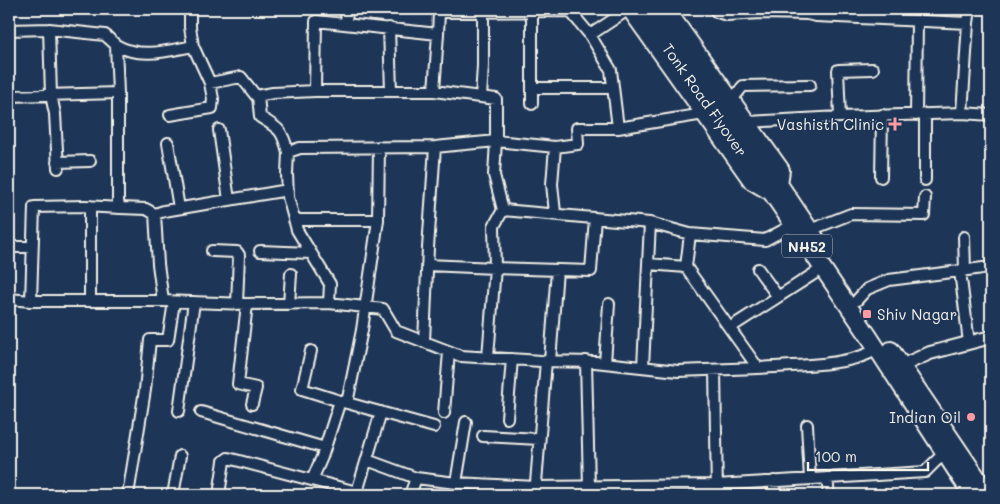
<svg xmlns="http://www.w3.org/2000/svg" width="1000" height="504" font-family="Mali,sans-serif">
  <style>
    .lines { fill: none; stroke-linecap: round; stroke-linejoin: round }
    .minor-casing { stroke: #f4f1e8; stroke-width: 14 }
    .tertiary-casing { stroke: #f4f1e8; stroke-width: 16 }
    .primary-casing { stroke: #f4f1e8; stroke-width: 19 }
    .trunk-casing { stroke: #f4f1e8; stroke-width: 20 }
    .minor { stroke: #1d3557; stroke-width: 10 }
    .tertiary { stroke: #1d3557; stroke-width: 12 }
    .primary { stroke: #1d3557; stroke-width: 15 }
    .trunk { stroke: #1d3557; stroke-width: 16 }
    .poi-dot { fill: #ff9aa2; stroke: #1d3557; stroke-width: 2 }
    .labels { text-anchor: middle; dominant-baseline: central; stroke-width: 4; stroke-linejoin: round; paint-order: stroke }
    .shield { fill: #1d3557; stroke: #b4b9bc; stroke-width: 1 }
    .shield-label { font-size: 14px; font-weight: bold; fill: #f4f1e8 }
    .street-label { font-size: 15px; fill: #f4f1e8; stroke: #1d3557 }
    .poi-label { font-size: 15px; fill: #f4f1e8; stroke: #1d3557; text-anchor: end }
  </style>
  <rect width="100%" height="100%" fill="#1d3557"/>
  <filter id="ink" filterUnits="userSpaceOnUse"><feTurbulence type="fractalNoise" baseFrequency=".02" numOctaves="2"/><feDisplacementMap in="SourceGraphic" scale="10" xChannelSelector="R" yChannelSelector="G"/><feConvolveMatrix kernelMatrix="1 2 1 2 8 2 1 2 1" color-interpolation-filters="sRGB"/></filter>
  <g filter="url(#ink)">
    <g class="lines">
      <defs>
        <path id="minor" d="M190,9V27L193,46L210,83L241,77L256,96L273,93L315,91H434L438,34
          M715,9L717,12L727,15L761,13L807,14L816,16
          M816,9V16L968,23L962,113L991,115
          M532,11V104
          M968,23L970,9
          M346,24L347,9
          M389,28L391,91
          M49,29L51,95L55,114L58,168
          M9,30L49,29L105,35L116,45L118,93V201L120,208L146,209L155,214
          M590,35L611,70L618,128
          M116,45C140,59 167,51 193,46
          M532,88H613
          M315,91L316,21L438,34L439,12L570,11L590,35L626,11H632
          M434,91L496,99V141L555,147L552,184L555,213
          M9,96L118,93
          M258,96L260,117C280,129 282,130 288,152
          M481,97L483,66V12
          M732,100L743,86L810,85
          M170,115L212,108L213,99L210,83
          M916,115L917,21
          M840,117L838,70L873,69
          M748,122L840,117L962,113
          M219,130L229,200
          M168,143L179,208
          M555,147L578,144L577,128H618L704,114
          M57,162L90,161
          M881,177L882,115
          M925,180V114
          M90,206V301
          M503,210L650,223L690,234L765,240L793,225
          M294,220H378L362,330L347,403
          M378,220L379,147
          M810,230L851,214L924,215L925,197
          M964,237L965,270
          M9,247H32
          M212,251L237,252L239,255L237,304
          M260,251L311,253
          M648,264L686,267L758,368C792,365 849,367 877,349
          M686,267L690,234
          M758,269L778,297
          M960,271L969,343
          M9,299L31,301H163L158,264L155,214L164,211L288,190
          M857,300L867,289L889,280L991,267
          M31,301L34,207L85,206L120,208
          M163,301L247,304L329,303L383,309L396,331L461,356L541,361L595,362L678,371L758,368
          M329,303L330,284L297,230L288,197L287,174L288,152L300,148L435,147L496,141L494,175L503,210L494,226L495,268L427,265
          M247,304L238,384L256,388L252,404
          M289,304L291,274
          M731,327L823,268
          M424,342L428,248L435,147
          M311,351L302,389L340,401L434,427
          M488,357L495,268L591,271L595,218
          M550,361L557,270
          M586,361L589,487
          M605,363L609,304
          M643,367L650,223
          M715,370L717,495
          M179,411L194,302
          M201,412L325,448
          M444,413L449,352
          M507,418L512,359
          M807,425L810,479
          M483,436L539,439
          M367,460L416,478L456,483L536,487L716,485L925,472L944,453
          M827,478L829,495
          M312,480L322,457L340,401
          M774,481V495
          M456,483L466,422
          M128,495L145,390L150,340H168L174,302
          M173,495L180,456
          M219,495L224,461L228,458L357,492L381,412
          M410,495L416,478
          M535,495L546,361"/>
        <path id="tertiary" d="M901,366L930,353L991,337"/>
        <g id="primary">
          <path id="s1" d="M641,9L769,190"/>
          <path d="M654,9L779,184"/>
        </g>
        <path id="trunk" d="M630,9L752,181L771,192L868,335L972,495
          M666,9L781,170L779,184L820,245
          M891,350L989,495"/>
      </defs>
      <use href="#minor" class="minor-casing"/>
      <use href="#tertiary" class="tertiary-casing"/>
      <use href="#primary" class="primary-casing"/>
      <use href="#trunk" class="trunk-casing"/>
      <use href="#minor" class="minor"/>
      <use href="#tertiary" class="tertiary"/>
      <use href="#primary" class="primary"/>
      <use href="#trunk" class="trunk"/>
    </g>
  </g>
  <g class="poi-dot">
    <path d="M892.5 116.5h5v5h5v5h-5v5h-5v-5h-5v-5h5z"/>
    <rect x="862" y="309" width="10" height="10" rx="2.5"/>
    <circle cx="971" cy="417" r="5"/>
  </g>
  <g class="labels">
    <rect class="shield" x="782" y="234.5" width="50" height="23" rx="4"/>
    <g class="shield-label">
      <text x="807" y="246">NH52</text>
    </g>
    <g class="street-label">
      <text stroke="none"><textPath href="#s1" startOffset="111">Tonk Road Flyover</textPath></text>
    </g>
    <g class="poi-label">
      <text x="884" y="124">Vashisth Clinic</text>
      <text x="877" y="314" text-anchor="start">Shiv Nagar</text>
      <text x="961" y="417">Indian Oil</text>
    </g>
  </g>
  <rect width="1000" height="504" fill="none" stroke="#1d3557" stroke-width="30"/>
  <rect x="15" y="15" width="970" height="474" fill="none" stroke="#f4f1e8" stroke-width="2" filter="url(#ink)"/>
  <path d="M808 462v8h120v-8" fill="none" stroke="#f4f1e8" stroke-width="2.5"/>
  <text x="815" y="462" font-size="15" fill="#f4f1e8" stroke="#1d3557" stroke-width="4" paint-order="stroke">100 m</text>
</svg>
